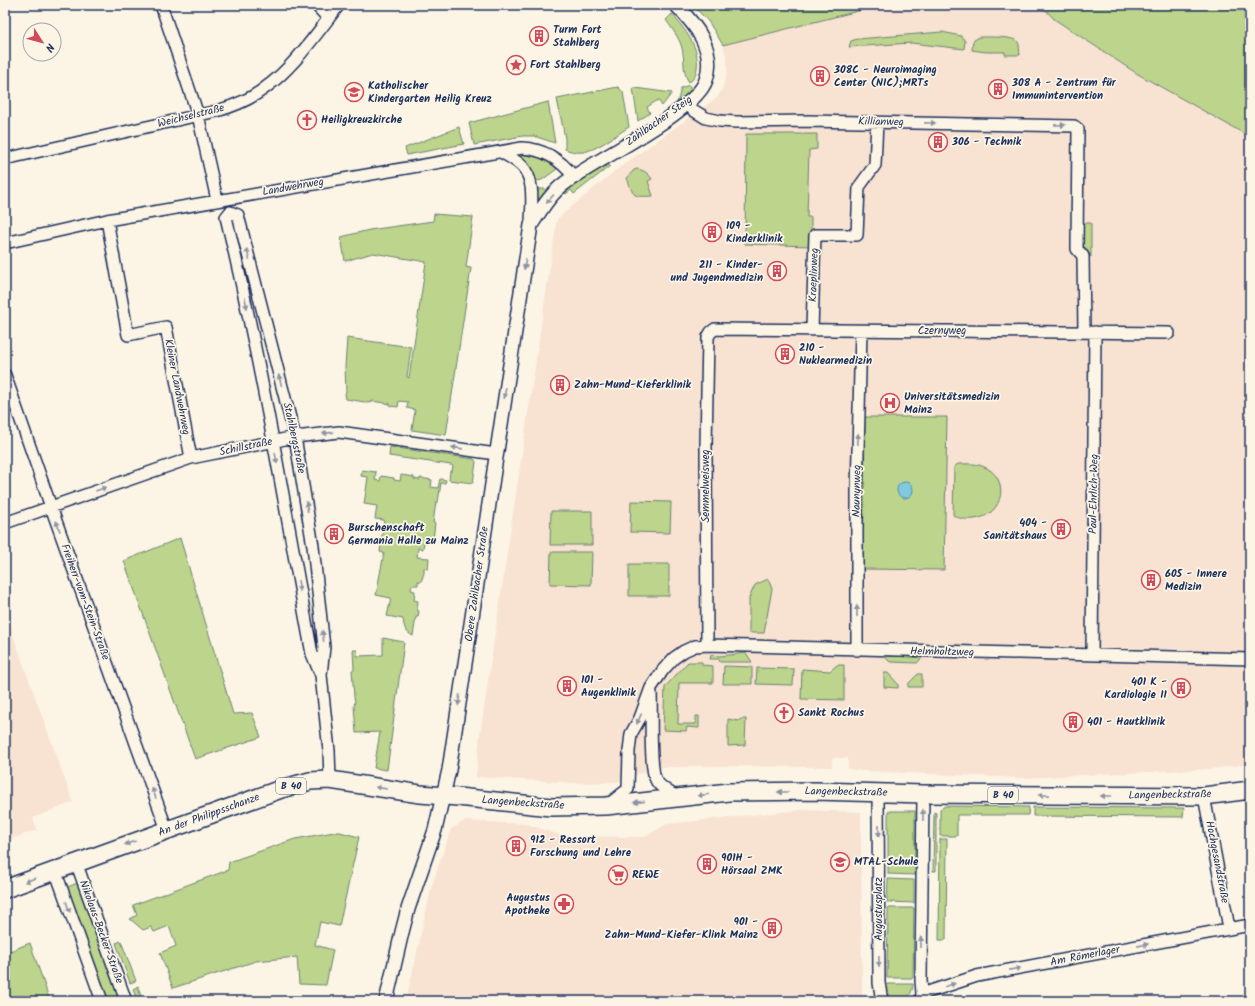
<svg xmlns="http://www.w3.org/2000/svg" width="1255" height="1006" font-family="Kalam,sans-serif">
  <style>
    .built { fill: #f8e2d2 }
    .green { fill: #bcd48b; stroke: #6c8274 }
    .water { fill: #80cae1; stroke: #588cad }
    .lines { fill: none; stroke-linecap: round; stroke-linejoin: round }
    .minor-casing { stroke: #1b2f5e; stroke-width: 14 }
    .tertiary-casing { stroke: #1b2f5e; stroke-width: 16 }
    .primary-casing { stroke: #1b2f5e; stroke-width: 20 }
    .minor { stroke: #fcf5e5; stroke-width: 11 }
    .tertiary { stroke: #fcf5e5; stroke-width: 13 }
    .primary { stroke: #fcf5e5; stroke-width: 17 }
    .oneway { fill: #8c92a2 }
    .labels { text-anchor: middle; dominant-baseline: central; stroke-width: 3.5; stroke-linejoin: round; paint-order: stroke }
    .shield { fill: #fcf5e5; stroke: #5e6a86; stroke-width: 1 }
    .shield-label { font-size: 10px; font-weight: bold; fill: #1b2f5e }
    .poi-label { font-size: 11px; font-weight: bold; fill: #1b2f5e; stroke: #fcf5e5; text-anchor: start }
    .street-label { font-size: 11px; fill: #1b2f5e; stroke: #fcf5e5 }
  </style>
  <rect width="100%" height="100%" fill="#fcf5e5"/>
  <filter id="ink" filterUnits="userSpaceOnUse"><feTurbulence type="fractalNoise" baseFrequency=".025" numOctaves="2"/><feDisplacementMap in="SourceGraphic" scale="8" xChannelSelector="R" yChannelSelector="G"/><feConvolveMatrix kernelMatrix="1 2 1 2 8 2 1 2 1" color-interpolation-filters="sRGB"/></filter>
  <g filter="url(#ink)">
    <path class="built" d="M882,5H1041L1054,19L1136,73L1250,137V764L1210,769L1022,778L863,771L848,769V758H832V767L688,766V767H665L653,769L616,782L575,783L476,777L480,735L557,219L616,170L718,97L722,89L727,74V59L723,45Z
      M5,613L73,802L33,818L37,830L5,841Z
      M801,810L861,812L862,1001H406L432,885L451,829L465,821L527,824L563,836L644,837L667,824Z"/>
    <path class="green" d="M692,5H882L723,45L708,21Z
      M1041,5H1250V137L1136,73L1054,19Z
      M672,14C685,30 700,47 697,68C696,74 695,79 689,82C682,73 685,59 682,48C679,37 672,29 666,20Z
      M942,32L961,36L965,41L964,49L911,43L849,47L851,41L857,39Z
      M979,37C987,37 1014,36 1018,42C1020,45 1019,51 1020,55H1005V52H986L972,50L973,41Z
      M689,85L692,90L677,104L681,88Z
      M618,87L623,92L629,127C616,135 598,149 584,152C577,153 570,151 565,149V138L557,99Z
      M633,88H635L672,93L662,106L658,100L647,107L650,113L638,121Z
      M548,102L555,143L534,136H523L474,145L469,123Z
      M459,127L464,144L407,155L405,148Z
      M746,134H817V149L809,150L807,217H811V246L745,244Z
      M522,155C536,155 547,159 557,169L542,180L536,181C535,169 525,165 521,156Z
      M607,164L610,166L574,194L571,190L566,194L564,192Z
      M637,169C644,170 649,174 652,179L648,181L653,196C632,197 634,197 627,178L634,170Z
      M538,189H545L547,194L537,204Z
      M434,214L473,217L466,267L471,268L446,435L412,430L415,410L407,408L408,402L399,401L398,407L390,406V404L372,401L371,403L346,399L345,393L346,392L345,367L347,338L411,347L407,377L409,378L426,262L373,253L345,261L341,237L369,230L433,221Z
      M1080,223H1091V257L1086,248L1079,244Z
      M865,417H947L944,570L863,569Z
      M390,447L474,459L476,462L473,483L449,480L450,471H452L453,466L451,465L389,456Z
      M958,464C966,464 975,463 982,466C1011,476 1005,516 974,519C966,520 960,519 953,515L954,467Z
      M362,470L376,472L375,480L380,481L381,476L394,478V480L400,481L401,475L414,477V479L420,480V478L432,480L431,487L438,488L440,479L446,480L445,483H441L438,502H436L433,523H435L433,540L430,539L429,543L424,542L423,549L418,548L417,557L429,558L428,569L424,568V573L421,582L418,581V585H412L411,590L415,591L414,600L418,601L417,610L419,611L418,617H416L413,636C405,632 404,627 403,619L387,616L391,598L376,595L384,553L380,552L384,520L375,519L377,506L364,504L368,477L361,476Z
      M631,501L671,502L670,533L630,532Z
      M551,511H592V545H550Z
      M180,538L233,714L252,713L261,737L195,759L124,561Z
      M551,552H592L591,585L550,584Z
      M629,564H669V596H629Z
      M768,579L772,589L764,633H749V598L755,585Z
      M383,638L404,642L387,770L374,768L380,732L356,733L354,706L355,702L354,697L352,670H354L353,650H357V656L383,655Z
      M746,653L752,662H720L719,659H710L711,655L720,656Z
      M886,656L922,657L921,659L917,663L890,662L886,658Z
      M688,662H702V665L713,666V683H679L678,724H696V716H699V728L687,727L686,731L663,730L665,687Z
      M837,665H844V700L801,699L802,669L830,671Z
      M724,666L752,667V684H723Z
      M757,668L794,669L793,685L756,684Z
      M884,673H888L898,684V688L884,687Z
      M918,674H922V687H908V684Z
      M728,719L738,721L741,719H746L745,745L728,746Z
      M945,806L1029,807L1028,815H957V836H940V809Z
      M1033,807L1184,808L1183,817L1033,816Z
      M888,811H915V875L888,874Z
      M934,812L936,813V871H933Z
      M334,832H340L359,837L339,926L320,922L315,945L333,950L326,985L299,984L297,957L256,961L173,988L160,953L176,946L169,926L154,932L151,927L143,930L130,919L137,915L133,905L228,870L229,862L295,839Z
      M940,839H947L946,940H939Z
      M888,879L914,880V903L887,902Z
      M80,882L122,1001H106L65,888Z
      M888,908H914L913,978H887Z
      M121,941L136,981L130,983L116,943Z
      M30,943L50,1001H5V953Z
      M887,984H913C912,999 901,1006 889,995Z
      M138,986L142,1001H137L133,989Z"/>
    <path class="water" d="M897 490a8 8 0 1 1 16 0a8 8 0 1 1-16 0Z"/>
    <g class="lines">
      <defs>
        <path id="minor" d="M161,5L198,115L217,200
          M316,5L328,18
          M688,104L693,110L706,118L720,121L736,122L807,121L1074,126L1078,129L1077,249L1083,256L1084,332
          M501,152C508,156 516,160 522,166C536,181 531,206 531,225
          M5,159L217,111C234,106 251,99 265,88C295,66 316,34 339,5
          M230,212L238,215L295,437L313,546L324,647L321,675L329,751L330,780
          M230,212L226,217C261,361 285,508 312,654L321,675
          M107,220L128,335L166,327L191,458
          M5,243L107,220L522,148C543,149 561,160 574,177
          M812,330L815,235H857L859,187L875,165L877,122
          M5,375L51,507L167,830
          M5,523L191,458L295,437L339,432L496,454
          M707,645L706,447L708,337L711,332L715,329L1169,333
          M857,650V491L861,331
          M1092,655L1095,332
          M651,692C652,709 649,768 656,780C659,787 671,793 678,798
          M878,792L879,983L882,1001
          M1204,796L1229,928
          M609,804L628,789L629,751L631,734L640,718L651,688L663,670L674,658L684,651L695,646L707,645L1250,659
          M76,862L126,1001
          M55,870L102,1001
          M922,994L977,976L1250,925
          M921,1000L922,994L921,980L923,794"/>
        <path id="tertiary" d="M386,1001L402,932L408,909L435,830L449,770L531,225C541,210 550,194 565,183C596,159 695,113 706,80C716,50 696,25 676,5"/>
        <path id="primary" d="M5,889L281,789L310,781L330,780L420,794L458,797L551,807L606,806L729,792L815,791L923,794L1204,796L1250,790"/>
      </defs>
      <use href="#minor" class="minor-casing"/>
      <use href="#tertiary" class="tertiary-casing"/>
      <use href="#primary" class="primary-casing"/>
      <use href="#minor" class="minor"/>
      <use href="#tertiary" class="tertiary"/>
      <use href="#primary" class="primary"/>
    </g>
    <defs><path id="oneway-solid" d="M-6-.8H1V-3.2L6.5 0L1 3.2V.8H-6Z"/></defs>
    <g class="oneway">
      <use href="#oneway-solid" transform="translate(930 123) rotate(1)"/>
      <use href="#oneway-solid" transform="translate(1060 125) rotate(1)"/>
      <use href="#oneway-solid" transform="translate(550 199) rotate(130)"/>
      <use href="#oneway-solid" transform="translate(248 254) rotate(-104)"/>
      <use href="#oneway-solid" transform="translate(525 264) rotate(99)"/>
      <use href="#oneway-solid" transform="translate(246 303) rotate(79)"/>
      <use href="#oneway-solid" transform="translate(280 380) rotate(-104)"/>
      <use href="#oneway-solid" transform="translate(505 393) rotate(99)"/>
      <use href="#oneway-solid" transform="translate(328 433) rotate(173)"/>
      <use href="#oneway-solid" transform="translate(858 439) rotate(-89)"/>
      <use href="#oneway-solid" transform="translate(457 448) rotate(-172)"/>
      <use href="#oneway-solid" transform="translate(276 458) rotate(80)"/>
      <use href="#oneway-solid" transform="translate(101 489) rotate(-19)"/>
      <use href="#oneway-solid" transform="translate(307 507) rotate(-99)"/>
      <use href="#oneway-solid" transform="translate(58 526) rotate(-110)"/>
      <use href="#oneway-solid" transform="translate(299 586) rotate(80)"/>
      <use href="#oneway-solid" transform="translate(857 611) rotate(-90)"/>
      <use href="#oneway-solid" transform="translate(323 636) rotate(-97)"/>
      <use href="#oneway-solid" transform="translate(459 700) rotate(98)"/>
      <use href="#oneway-solid" transform="translate(639 719) rotate(115)"/>
      <use href="#oneway-solid" transform="translate(381 788) rotate(-171)"/>
      <use href="#oneway-solid" transform="translate(783 792) rotate(180)"/>
      <use href="#oneway-solid" transform="translate(154 793) rotate(-110)"/>
      <use href="#oneway-solid" transform="translate(703 795) rotate(173)"/>
      <use href="#oneway-solid" transform="translate(1044 795) rotate(-179)"/>
      <use href="#oneway-solid" transform="translate(1106 796) rotate(-180)"/>
      <use href="#oneway-solid" transform="translate(639 802) rotate(174)"/>
      <use href="#oneway-solid" transform="translate(923 815) rotate(-90)"/>
      <use href="#oneway-solid" transform="translate(879 831) rotate(90)"/>
      <use href="#oneway-solid" transform="translate(130 843) rotate(161)"/>
      <use href="#oneway-solid" transform="translate(30 880) rotate(160)"/>
      <use href="#oneway-solid" transform="translate(68 907) rotate(70)"/>
      <use href="#oneway-solid" transform="translate(921 942) rotate(-89)"/>
      <use href="#oneway-solid" transform="translate(1143 945) rotate(-11)"/>
      <use href="#oneway-solid" transform="translate(879 961) rotate(89)"/>
      <use href="#oneway-solid" transform="translate(1015 969) rotate(-11)"/>
      <use href="#oneway-solid" transform="translate(950 985) rotate(-18)"/>
    </g>
  </g>
  <defs>
    <symbol id="building-ring" viewBox="-11 -11 22 22"><circle r="9.5" fill="#fcf5e5" stroke="#d1495b" stroke-width="1.5"/><path d="M-4-6H4V6H1V3H-1V6H-4ZM-2.5-4.3h1.7v1.8h-1.7ZM.8-4.3h1.7v1.8H.8ZM-2.5-1h1.7V.8h-1.7ZM.8-1h1.7V.8H.8Z" fill="#d1495b"/></symbol>
    <symbol id="sight-ring" viewBox="-11 -11 22 22"><circle r="9.5" fill="#fcf5e5" stroke="#d1495b" stroke-width="1.5"/><path d="M0-6L1.8-2.2L6-1.7L2.9 1.2L3.7 5.4L0 3.3L-3.7 5.4L-2.9 1.2L-6-1.7L-1.8-2.2Z" fill="#d1495b"/></symbol>
    <symbol id="school-ring" viewBox="-11 -11 22 22"><circle r="9.5" fill="#fcf5e5" stroke="#d1495b" stroke-width="1.5"/><path d="M0-5L7-2L0 1L-7-2ZM-4 1L0 2.5L4 1V4Q0 6-4 4Z" fill="#d1495b"/></symbol>
    <symbol id="church-ring" viewBox="-11 -11 22 22"><circle r="9.5" fill="#fcf5e5" stroke="#d1495b" stroke-width="1.5"/><path d="M-1.2-6h2.4v3.5h3.3v2.4h-3.3V6h-2.4V-.1h-3.3v-2.4h3.3Z" fill="#d1495b"/></symbol>
    <symbol id="hospital-ring" viewBox="-11 -11 22 22"><circle r="9.5" fill="#fcf5e5" stroke="#d1495b" stroke-width="1.5"/><path d="M-5-5h3v3.5h4V-5h3V5h-3V1.5h-4V5h-3Z" fill="#d1495b"/></symbol>
    <symbol id="supermarket-ring" viewBox="-11 -11 22 22"><circle r="9.5" fill="#fcf5e5" stroke="#d1495b" stroke-width="1.5"/><path d="M-6-5.5h2.5l.6 2H6L4.5 2H-2.5L-4.4-4H-6ZM-1.5 3.2a1.3 1.3 0 1 0 .1 0ZM3 3.2a1.3 1.3 0 1 0 .1 0Z" fill="#d1495b"/></symbol>
    <symbol id="pharmacy-ring" viewBox="-11 -11 22 22"><circle r="9.5" fill="#fcf5e5" stroke="#d1495b" stroke-width="1.5"/><path d="M-2-6h4v4h4v4h-4v4h-4v-4h-4v-4h4Z" fill="#d1495b"/></symbol>
  </defs>
  <g fill-rule="evenodd">
    <use href="#building-ring" x="528" y="25" width="22" height="22"/>
    <use href="#sight-ring" x="505" y="54" width="22" height="22"/>
    <use href="#building-ring" x="809" y="65" width="22" height="22"/>
    <use href="#building-ring" x="987" y="78" width="22" height="22"/>
    <use href="#school-ring" x="343" y="81" width="22" height="22"/>
    <use href="#church-ring" x="296" y="109" width="22" height="22"/>
    <use href="#building-ring" x="927" y="131" width="22" height="22"/>
    <use href="#building-ring" x="701" y="221" width="22" height="22"/>
    <use href="#building-ring" x="766" y="260" width="22" height="22"/>
    <use href="#building-ring" x="774" y="343" width="22" height="22"/>
    <use href="#building-ring" x="549" y="374" width="22" height="22"/>
    <use href="#hospital-ring" x="879" y="392" width="22" height="22"/>
    <use href="#building-ring" x="1050" y="518" width="22" height="22"/>
    <use href="#building-ring" x="323" y="523" width="22" height="22"/>
    <use href="#building-ring" x="1140" y="569" width="22" height="22"/>
    <use href="#building-ring" x="556" y="675" width="22" height="22"/>
    <use href="#building-ring" x="1170" y="677" width="22" height="22"/>
    <use href="#church-ring" x="773" y="702" width="22" height="22"/>
    <use href="#building-ring" x="1062" y="711" width="22" height="22"/>
    <use href="#building-ring" x="505" y="835" width="22" height="22"/>
    <use href="#school-ring" x="829" y="851" width="22" height="22"/>
    <use href="#building-ring" x="696" y="853" width="22" height="22"/>
    <use href="#supermarket-ring" x="607" y="864" width="22" height="22"/>
    <use href="#pharmacy-ring" x="553" y="893" width="22" height="22"/>
    <use href="#building-ring" x="761" y="917" width="22" height="22"/>
  </g>
  <g class="labels">
    <g class="shield">
      <rect x="276" y="778" width="30" height="16" rx="3"/>
      <rect x="988" y="787" width="30" height="16" rx="3"/>
    </g>
    <g class="shield-label">
      <text x="291" y="786">B 40</text>
      <text x="1003" y="795">B 40</text>
    </g>
    <g class="poi-label">
      <text x="553" y="30">Turm Fort<tspan x="553" dy="13">Stahlberg</tspan></text>
      <text x="530" y="65">Fort Stahlberg</text>
      <text x="834" y="70">308C - Neuroimaging<tspan x="834" dy="13">Center (NIC);MRTs</tspan></text>
      <text x="1012" y="83">308 A - Zentrum für<tspan x="1012" dy="13">Immunintervention</tspan></text>
      <text x="368" y="86">Katholischer<tspan x="368" dy="13">Kindergarten Heilig Kreuz</tspan></text>
      <text x="321" y="120">Heiligkreuzkirche</text>
      <text x="952" y="142">306 - Technik</text>
      <text x="726" y="226">109 -<tspan x="726" dy="13">Kinderklinik</tspan></text>
      <text x="763" y="265" text-anchor="end">211 - Kinder-<tspan x="763" dy="13">und Jugendmedizin</tspan></text>
      <text x="799" y="348">210 -<tspan x="799" dy="13">Nuklearmedizin</tspan></text>
      <text x="574" y="385">Zahn-Mund-Kieferklinik</text>
      <text x="904" y="397">Universitätsmedizin<tspan x="904" dy="13">Mainz</tspan></text>
      <text x="1047" y="523" text-anchor="end">404 -<tspan x="1047" dy="13">Sanitätshaus</tspan></text>
      <text x="348" y="528">Burschenschaft<tspan x="348" dy="13">Germania Halle zu Mainz</tspan></text>
      <text x="1165" y="574">605 - Innere<tspan x="1165" dy="13">Medizin</tspan></text>
      <text x="581" y="680">101 -<tspan x="581" dy="13">Augenklinik</tspan></text>
      <text x="1167" y="682" text-anchor="end">401 K -<tspan x="1167" dy="13">Kardiologie II</tspan></text>
      <text x="798" y="713">Sankt Rochus</text>
      <text x="1087" y="722">401 - Hautklinik</text>
      <text x="530" y="840">912 - Ressort<tspan x="530" dy="13">Forschung und Lehre</tspan></text>
      <text x="721" y="858">901H -<tspan x="721" dy="13">Hörsaal ZMK</tspan></text>
      <text x="854" y="862">MTAL-Schule</text>
      <text x="632" y="875">REWE</text>
      <text x="550" y="898" text-anchor="end">Augustus<tspan x="550" dy="13">Apotheke</tspan></text>
      <text x="758" y="922" text-anchor="end">901 -<tspan x="758" dy="13">Zahn-Mund-Kiefer-Klink Mainz</tspan></text>
    </g>
    <g class="street-label">
      <text transform="translate(191 116) rotate(-14)">Weichselstraße</text>
      <text transform="translate(659 121) rotate(-35)">Zahlbacher Steig</text>
      <text transform="translate(881 122) rotate(1)">Killianweg</text>
      <text transform="translate(293 187) rotate(-10)">Landwehrweg</text>
      <text transform="translate(814 275) rotate(-88)">Kraeplinweg</text>
      <text x="942" y="331">Czernyweg</text>
      <text transform="translate(177 387) rotate(79)">Kleiner Landwehrweg</text>
      <text transform="translate(294 438) rotate(78)">Stahlbergstraße</text>
      <text transform="translate(246 447) rotate(-12)">Schillstraße</text>
      <text transform="translate(706 486) rotate(-90)">Semmelweisweg</text>
      <text transform="translate(857 491) rotate(-89)">Naunynweg</text>
      <text transform="translate(1094 494) rotate(-89)">Paul-Ehrlich-Weg</text>
      <text transform="translate(477 584) rotate(-82)">Obere Zahlbacher Straße</text>
      <text transform="translate(85 602) rotate(70)">Freiherr-vom-Stein-Straße</text>
      <text transform="translate(942 652) rotate(1)">Helmholtzweg</text>
      <text transform="translate(846 792) rotate(1)">Langenbeckstraße</text>
      <text transform="translate(1170 795) rotate(-1)">Langenbeckstraße</text>
      <text transform="translate(523 803) rotate(4)">Langenbeckstraße</text>
      <text transform="translate(209 815) rotate(-20)">An der Philippsschanze</text>
      <text transform="translate(1217 862) rotate(79)">Hochgesandstraße</text>
      <text transform="translate(879 909) rotate(-90)">Augustusplatz</text>
      <text transform="translate(101 932) rotate(70)">Nikolaus-Becker-Straße</text>
      <text transform="translate(1085 956) rotate(-11)">Am Römerlager</text>
    </g>
  </g>
  <rect width="1255" height="1006" fill="none" stroke="#fcf5e5" stroke-width="20"/>
  <rect x="10" y="10" width="1235" height="986" fill="none" stroke="#1b2f5e" stroke-width="1.5" filter="url(#ink)"/>
  <g transform="translate(42 42) rotate(126)"><circle r="19" fill="#fcf5e5" stroke="#a2a6af"/>
  <path d="M0-3L7 15L0 10L-7 15Z" fill="#d1495b"/>
  <text y="-6" font-size="11" font-weight="bold" text-anchor="middle" fill="#1b2f5e">N</text>
  </g>
</svg>
